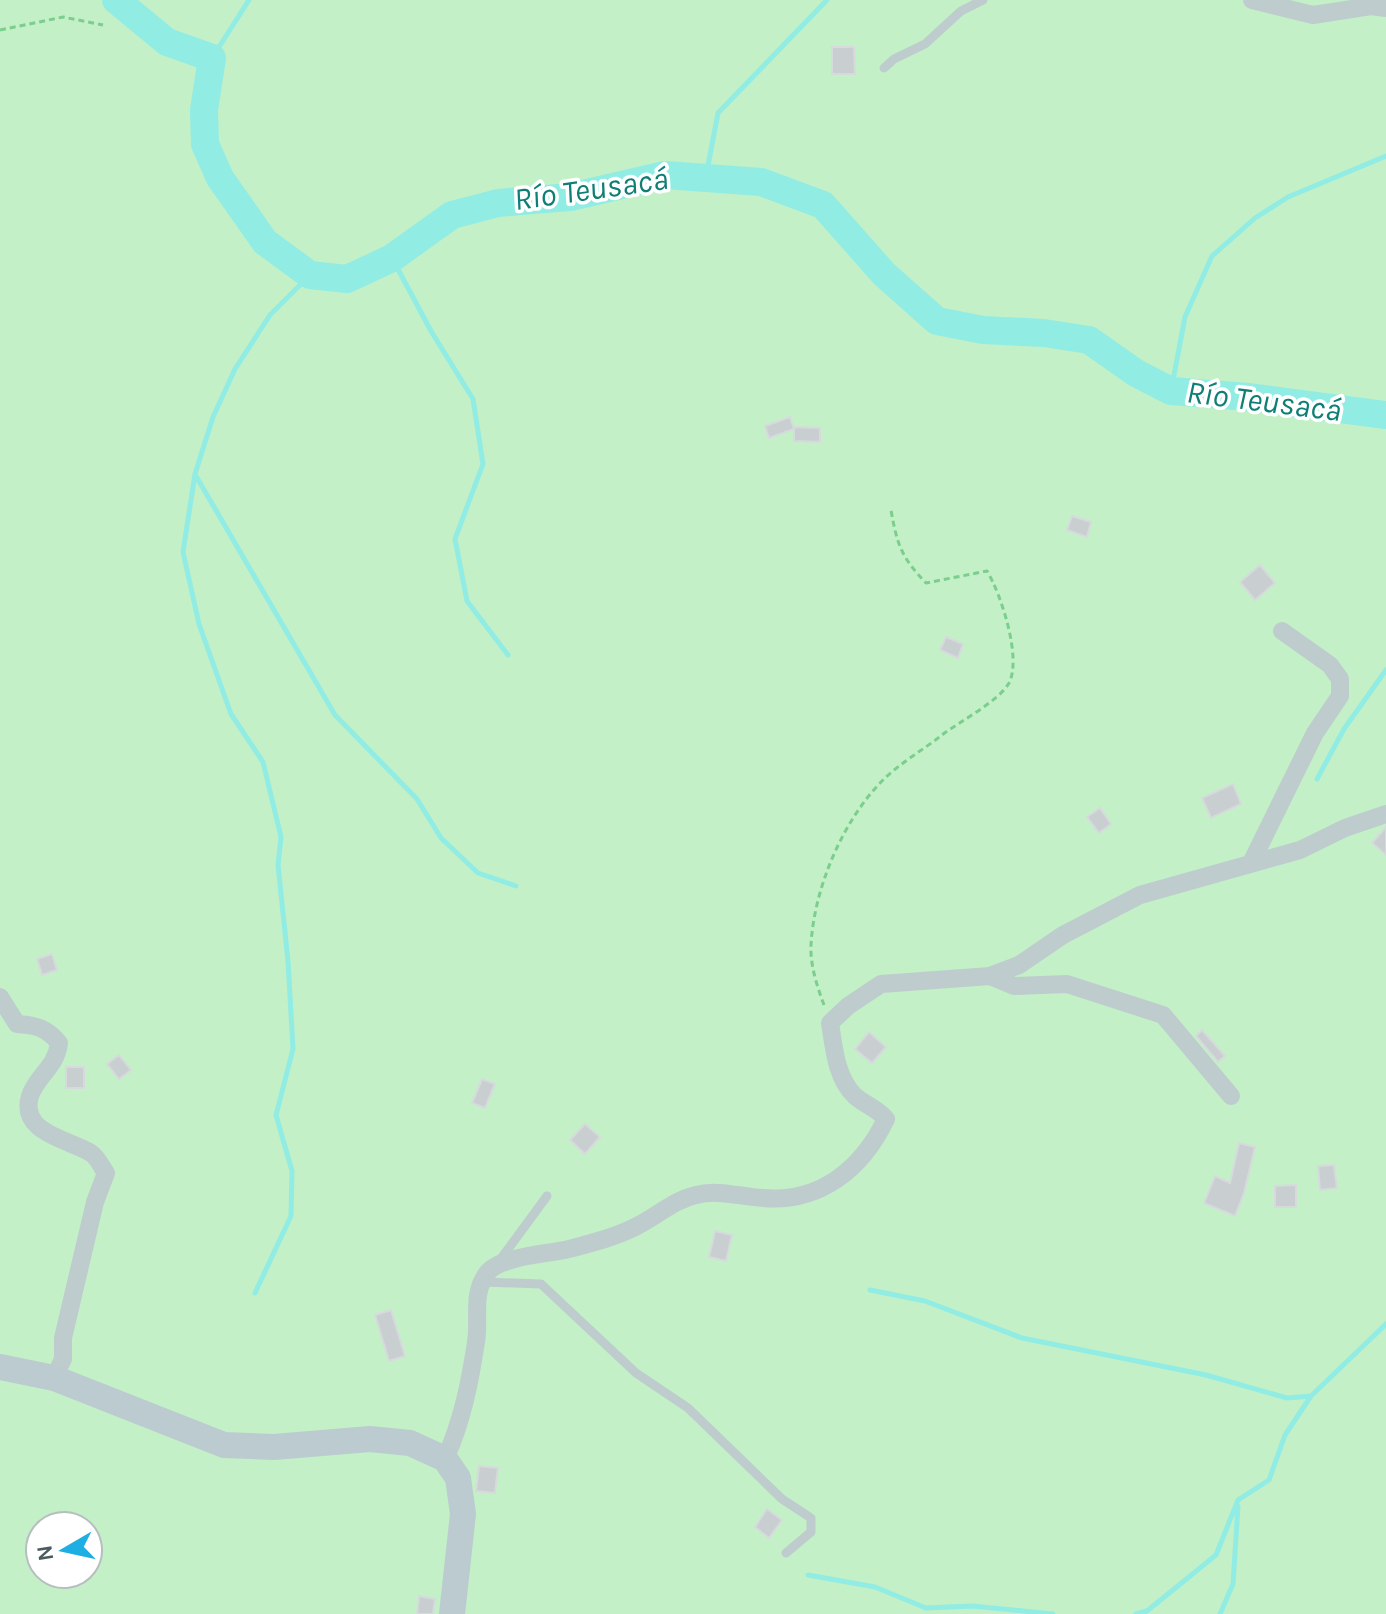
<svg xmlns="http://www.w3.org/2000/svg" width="1386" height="1614" font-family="Karla,sans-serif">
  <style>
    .green { fill: #c3f0c7; fill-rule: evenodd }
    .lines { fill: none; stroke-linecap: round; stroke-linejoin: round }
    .stream { stroke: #91ece4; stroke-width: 5 }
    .river { stroke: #91ece4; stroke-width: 28 }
    .building { fill: #c9cfd1; stroke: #d6dadd; stroke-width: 2 }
    .path { stroke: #7bce8d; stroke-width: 3; stroke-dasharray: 6 4; stroke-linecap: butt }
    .lane { stroke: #beccce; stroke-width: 9 }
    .street { stroke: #beccce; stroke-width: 18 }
    .secondary { stroke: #bccbd0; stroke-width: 26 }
    .labels { text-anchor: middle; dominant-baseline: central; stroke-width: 7; stroke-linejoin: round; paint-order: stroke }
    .water-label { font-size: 32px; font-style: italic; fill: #0f7f76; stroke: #fff }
  </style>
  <rect width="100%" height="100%" fill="#f4f2f3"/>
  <path class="green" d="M0,0H1386V1614H0ZM40,1526H88V1574H40Z"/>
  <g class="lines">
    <path class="stream" d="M212,58L249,0
      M706,176L718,113L827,0
      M392,258L431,331L473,399L483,464L455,539L467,601L508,655
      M1171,391L1185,317L1212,256L1255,218L1288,197L1386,156
      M196,476L335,715L417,799L441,838L478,873L516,886
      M1317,779L1344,729L1386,670
      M870,1290L925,1301L1022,1338L1206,1375L1287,1398L1311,1396L1386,1324
      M255,1293L291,1216L292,1171L276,1115L293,1049L288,961L278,865L281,837L263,762L231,714L199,624L183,552L195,474L213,417L235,369L270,315L310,275
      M808,1575L875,1587L926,1608L972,1606L1053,1614
      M1136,1614L1147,1611L1216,1555L1238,1500L1269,1480L1285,1435L1311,1396
      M1220,1614L1233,1584L1238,1506"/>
    <path class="river" d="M116,0L167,42L212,58L204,110L205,144L220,178L265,242L310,275L347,279L392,258L452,215L498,203L570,197L665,175L761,182L823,205L884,274L937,321L983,330L1044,333L1089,340L1136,373L1171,391L1248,397L1386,415"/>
  </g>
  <path class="building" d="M832,47H854L855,74H832Z
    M790,417L794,429L769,438L765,426Z
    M794,427L820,428V442L794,441Z
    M1072,516L1091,522L1087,537L1067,530Z
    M1260,565L1275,583L1255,600L1240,582Z
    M946,637L963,644L958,658L940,650Z
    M1233,784L1241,804L1211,818L1202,798Z
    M1100,808L1111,824L1099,833L1087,817Z
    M1386,827V855L1372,843Z
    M52,954L57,970L42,975L37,959Z
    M1202,1030L1225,1056L1218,1062L1196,1036Z
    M869,1032L886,1047L872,1063L855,1049Z
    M119,1055L131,1070L119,1079L107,1064Z
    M66,1067H84V1088H66Z
    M482,1079L495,1084L485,1108L472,1103Z
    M585,1124L600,1137L585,1154L570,1140Z
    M1239,1143L1255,1147L1244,1193L1235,1216L1204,1203L1215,1176L1230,1183Z
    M1334,1165L1337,1188L1320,1190L1318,1166Z
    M1296,1185V1207H1275V1186Z
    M715,1231L732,1235L726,1261L709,1257Z
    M391,1310L405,1356L389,1361L375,1315Z
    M479,1466L498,1468L495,1493L476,1491Z
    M767,1509L782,1520L769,1538L755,1527Z
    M419,1596L435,1599L433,1614H417Z"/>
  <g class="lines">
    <path class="path" d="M0,30L63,17L103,25
      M824,1005C817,986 810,965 811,945C814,888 843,820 883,780C900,763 923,750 942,735C959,722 999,701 1009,683C1022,658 1001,594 987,571L926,583C901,557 897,544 891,510"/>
    <path class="lane" d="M884,68L894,59L925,44L961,11L983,0
      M500,1260L547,1196
      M483,1282L541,1284L636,1373L688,1408L782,1499L811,1518V1532L786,1553"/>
    <path class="street" d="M1252,0L1313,15L1371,6L1386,8
      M1251,863L1315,733L1340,696V679L1330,665L1282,631
      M990,976L1014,986L1067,984L1163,1015L1231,1096
      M0,997L17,1024C36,1025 47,1028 59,1043C56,1068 37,1075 30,1096C19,1133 68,1139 91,1153C98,1158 101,1166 106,1173L95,1202L63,1338V1359L54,1378
      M445,1459C462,1422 470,1382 476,1342C480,1318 471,1293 488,1272C502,1256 548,1254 569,1249C592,1243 616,1237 637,1226C657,1216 674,1200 696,1195C718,1189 741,1197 763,1198C820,1203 862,1169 886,1119C877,1108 865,1105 855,1096C836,1078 834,1048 830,1023L848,1006L881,984L990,976L1019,965L1063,935L1140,895L1300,850L1345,828L1386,814"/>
    <path class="secondary" d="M0,1367L54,1378L224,1445L274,1447L370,1439L410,1443L445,1459L458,1478L463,1514L452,1614"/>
  </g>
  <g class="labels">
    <g class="water-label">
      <text transform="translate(591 189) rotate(-8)">Río Teusacá</text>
      <text transform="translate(1264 401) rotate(7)">Río Teusacá</text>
    </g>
  </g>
  <g transform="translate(64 1550) rotate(261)"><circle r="38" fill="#ffffff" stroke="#b7bebf" stroke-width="2"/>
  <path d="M0-6L14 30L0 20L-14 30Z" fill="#1daee3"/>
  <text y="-12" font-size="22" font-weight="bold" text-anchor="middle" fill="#4a5c60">N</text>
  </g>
</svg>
